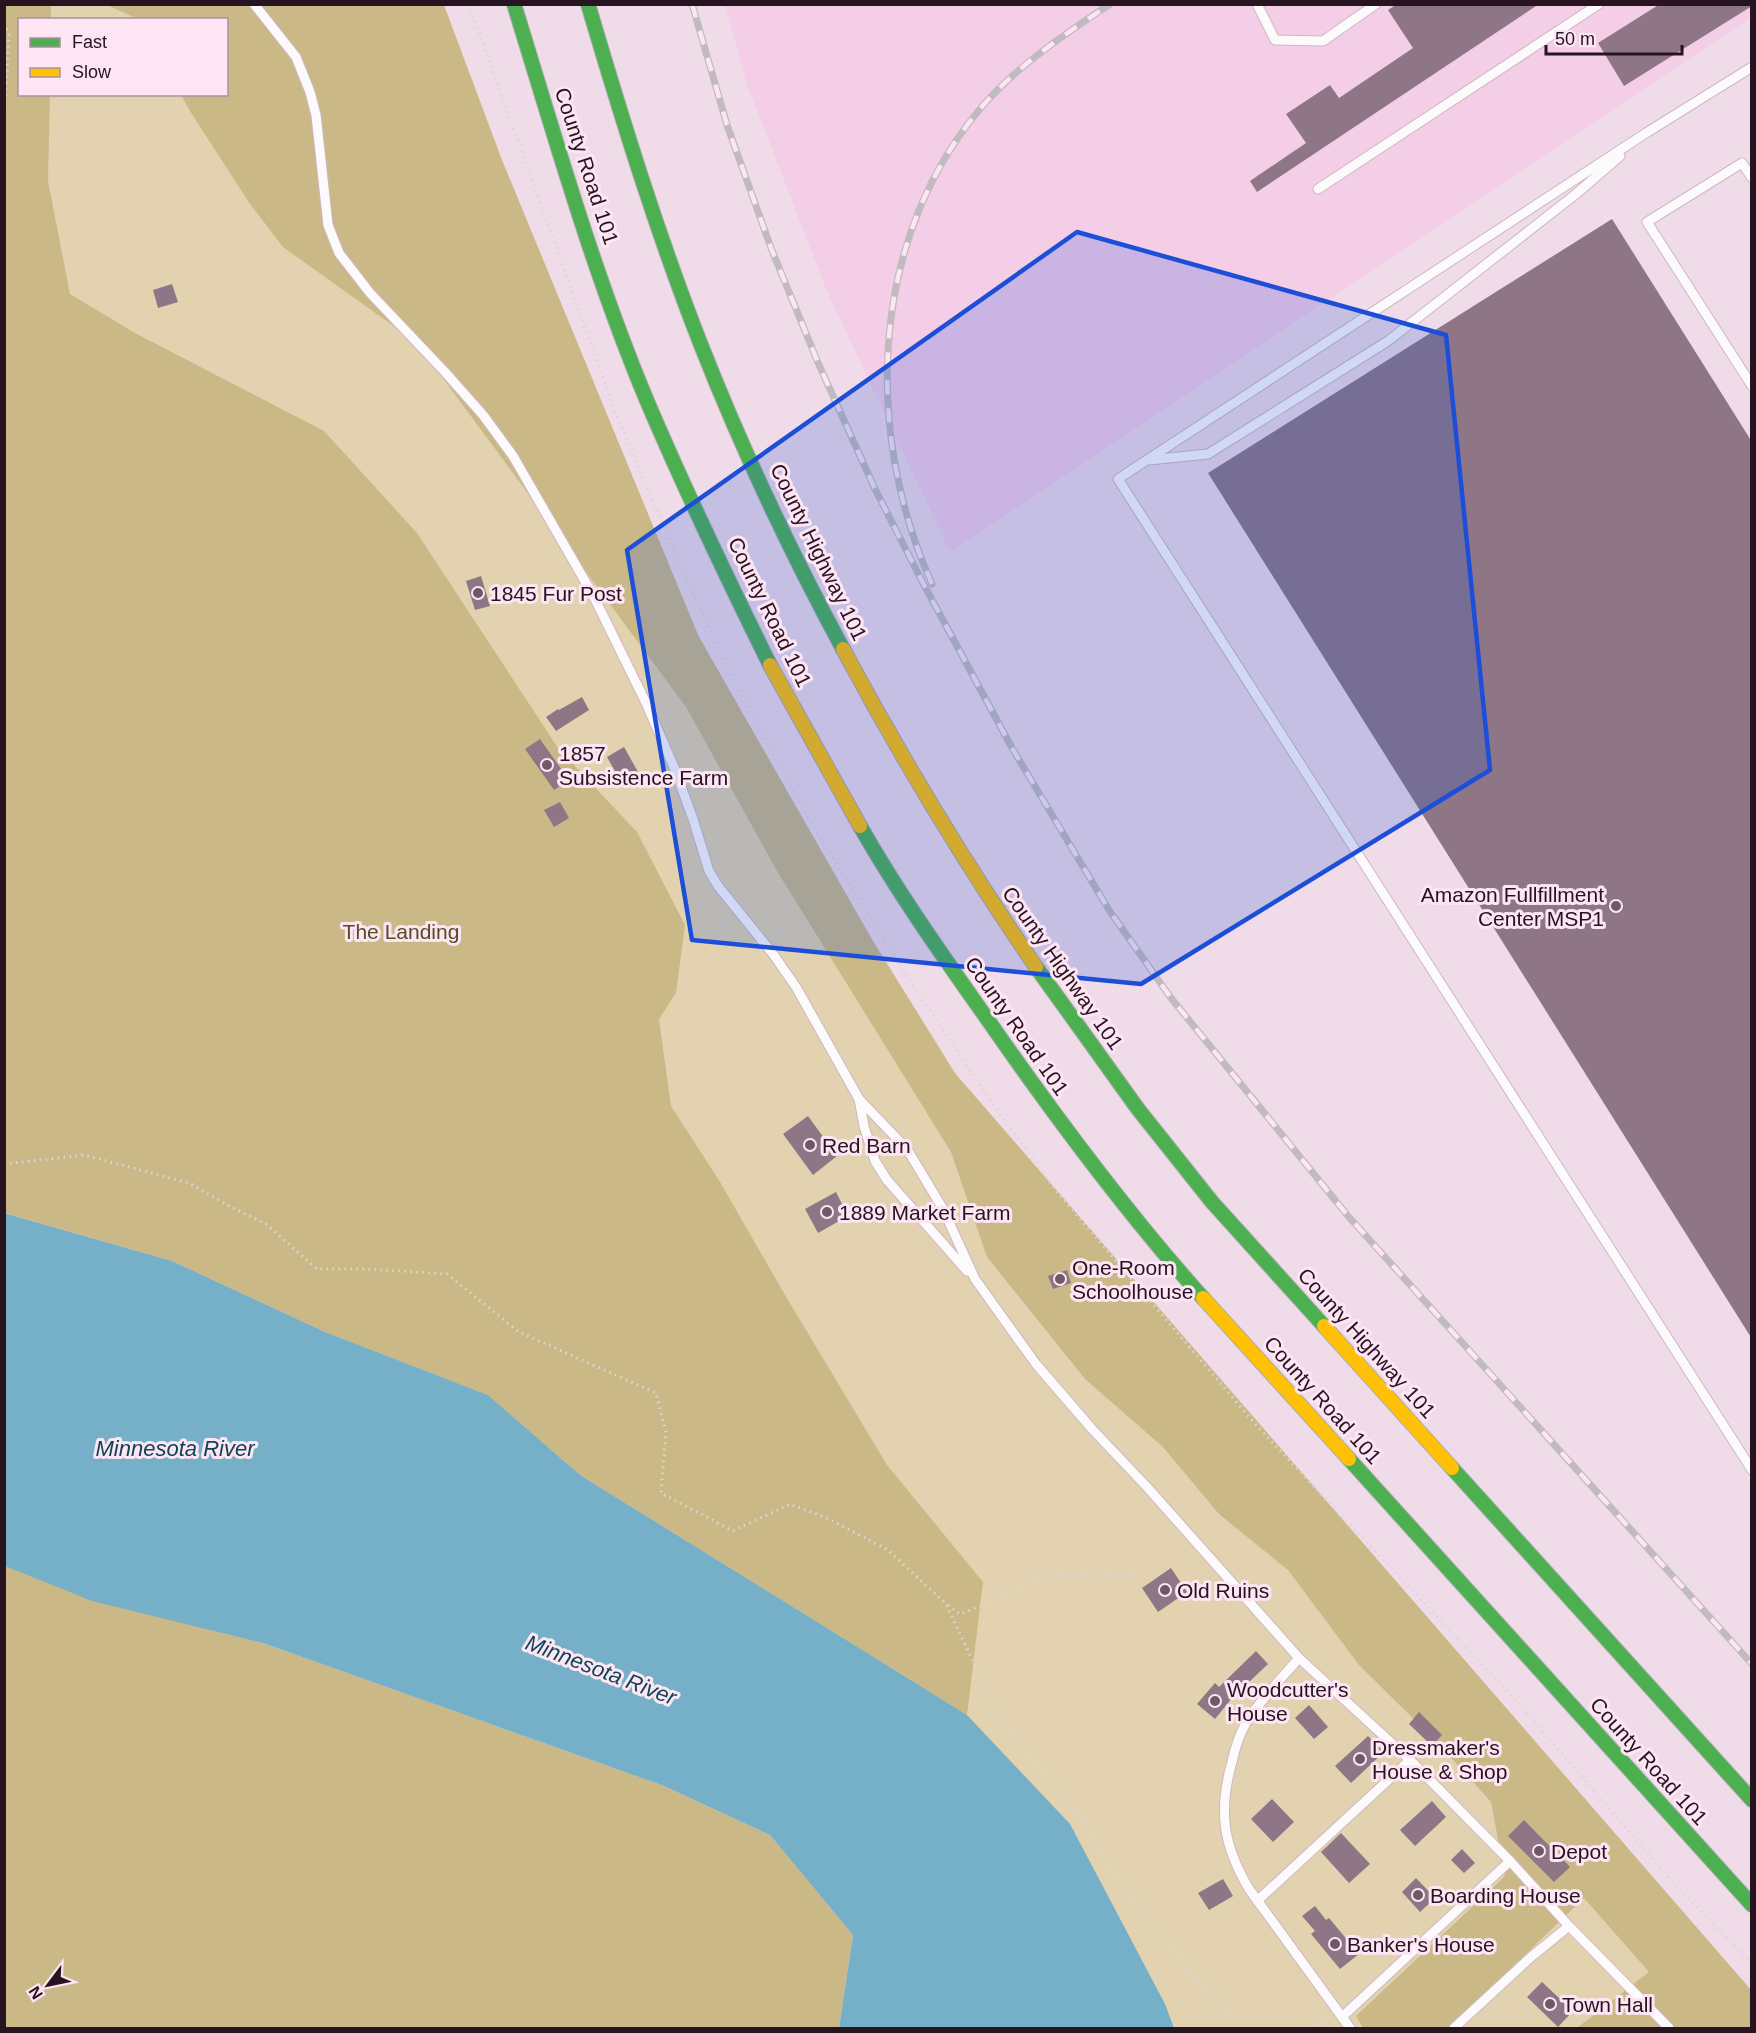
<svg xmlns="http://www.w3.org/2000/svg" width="1756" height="2033" font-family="Helvetica,sans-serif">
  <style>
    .built { fill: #f4cde6 }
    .green { fill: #e2d2af; fill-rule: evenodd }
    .forest { fill: #cbb887 }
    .water { fill: #75b0c8 }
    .building { fill: #8e7686 }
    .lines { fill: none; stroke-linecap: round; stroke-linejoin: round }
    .lane-casing { stroke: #ccb8c5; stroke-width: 11 }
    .fast-casing { stroke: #a7aaaa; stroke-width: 16 }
    .slow-casing { stroke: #a7aaaa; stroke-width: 16 }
    .path { stroke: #dcd6da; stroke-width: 3; stroke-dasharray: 1.5 4.5; stroke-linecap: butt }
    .lane { stroke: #fdfafc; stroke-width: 9 }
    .fast { stroke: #4caf50; stroke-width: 14 }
    .slow { stroke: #ffc107; stroke-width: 14 }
    .rail-casing { stroke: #c1bbbf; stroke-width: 7 }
    .rail { stroke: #fde5f4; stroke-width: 4.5; stroke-dasharray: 14; stroke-linecap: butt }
    .marked { fill: #1d4ed8; fill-opacity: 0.2; stroke: #1d4ed8; stroke-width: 4.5; stroke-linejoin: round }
    .poi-dot { fill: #6e5967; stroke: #fde5f4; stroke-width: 2 }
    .labels { text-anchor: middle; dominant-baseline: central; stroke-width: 6; stroke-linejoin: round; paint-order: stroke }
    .street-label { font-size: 21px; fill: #281321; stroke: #fde5f4 }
    .poi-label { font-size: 21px; fill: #281321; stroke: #fde5f4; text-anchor: start }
    .park-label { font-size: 21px; fill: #544e24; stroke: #fde5f4 }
    .water-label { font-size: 22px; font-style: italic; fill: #0d4554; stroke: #fde5f4 }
  </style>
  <rect width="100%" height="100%" fill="#f0dbe8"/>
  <path class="built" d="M1751,4L1752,17L950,552L827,291L747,84L725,5Z"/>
  <path class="green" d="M4,5H437L731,714L958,1077L1751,1990V2028H1169L716,1559L580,1475L325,1332L172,1261L5,1213ZM20,20H226V94H20Z"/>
  <path class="forest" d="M4,5H51V19L20,20V94L50,95L48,181L70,294L135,333L324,431L417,533L558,748L637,832L685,925L676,993L659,1019L671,1106L720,1182L785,1295L887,1465L983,1582L967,1715L580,1475L488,1395L325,1332L172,1261L5,1213Z
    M107,5H444L502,160L698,635L873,941L954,1072L1751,1990V2028H1577L1649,1972L1584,1898L1449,2028H1363L1356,2016L1505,1876L1491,1802L1436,1741L1359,1665L1288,1570L1219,1514L1163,1447L1085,1379L987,1257L951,1152L777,871L686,707L416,342L283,247L250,204L190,111L181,95L226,94V20L138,19Z
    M5,1553L263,1643L664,1786L770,1835L853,1935L839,2028H5Z"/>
  <path class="water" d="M4,1213L172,1261L325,1332L488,1395L580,1475L967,1715L1070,1824L1165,2004L1174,2028H839L853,1935L770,1835L664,1786L263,1643L92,1601L5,1566Z"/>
  <path class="building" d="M1397,4H1539L1257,192L1250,181L1306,143L1286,114L1330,85L1339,98L1413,48L1388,10Z
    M1660,4H1752V6L1624,86L1598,43Z
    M1612,219L1752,442V1339L1208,473Z
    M172,284L178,302L158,308L153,290Z
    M481,576L490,606L475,610L466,581Z
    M582,697L589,710L556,731L546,717L558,709L559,710Z
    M540,739L569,780L554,790L525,749Z
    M624,747L638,772L621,782L607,757Z
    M560,802L569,818L554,827L544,810Z
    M808,1116L837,1156L813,1175L783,1134Z
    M836,1192L848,1216L818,1233L805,1209Z
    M1067,1270L1071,1283L1053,1289L1048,1276Z
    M1171,1568L1187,1592L1158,1612L1142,1588Z
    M1256,1651L1268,1664L1248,1683L1246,1681L1215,1719L1197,1704L1215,1683L1219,1687Z
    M1309,1705L1328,1727L1314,1739L1295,1718Z
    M1419,1712L1442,1735L1432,1746L1409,1724Z
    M1368,1736L1384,1752L1351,1783L1335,1766Z
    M1272,1799L1294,1822L1273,1842L1251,1819Z
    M1432,1801L1446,1817L1415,1846L1400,1830Z
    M1524,1820L1570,1867L1554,1882L1508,1836Z
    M1341,1833L1370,1864L1349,1883L1321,1852Z
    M1462,1849L1475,1863L1464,1873L1451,1860Z
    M1416,1878L1435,1898L1420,1912L1402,1892Z
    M1223,1879L1233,1896L1209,1910L1198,1893Z
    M1315,1906L1326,1920L1329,1918L1359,1954L1340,1969L1311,1934L1315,1931L1302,1916Z
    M1542,1982L1573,2011L1558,2027L1527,1997Z"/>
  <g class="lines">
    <defs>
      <path id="lane" d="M254,4L296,57L310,92L316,115L328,225L339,253L370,293L444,371L483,415L513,456L593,595L646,703L674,767L693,819L709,871L718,886L773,954L796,987L859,1099L907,1149L943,1209L975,1279L1036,1364L1092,1429L1147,1487L1299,1658L1410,1760L1510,1861L1569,1926L1669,2028
        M1257,4L1275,40L1323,41L1376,4
        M1752,67L1646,133L1118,479L1752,1470
        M1752,178L1742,163L1647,222L1752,386
        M1318,189L1599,4
        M1149,460L1208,454L1388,341L1576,194L1620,156
        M859,1099L864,1126L875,1161L887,1180L967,1271
        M1299,1658C1282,1678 1259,1701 1246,1723C1239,1735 1235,1748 1232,1762C1218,1811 1223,1845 1249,1889L1350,2028
        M1257,1901L1410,1760
        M1342,2017L1510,1861
        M1454,2028L1531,1957L1569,1926"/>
      <path id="fast" d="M514,4C555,137 593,272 647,401C685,490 727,578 770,665
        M588,4C622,119 657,233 701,345C742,449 790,551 843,649
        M860,826C897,891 940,952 983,1013C1051,1111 1123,1209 1203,1298
        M1036,967L1138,1109L1212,1202L1324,1326
        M1349,1459L1752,1905
        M1452,1468L1752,1800"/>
      <path id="slow" d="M843,649C902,759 966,865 1036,967
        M770,665L860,826
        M1203,1298L1349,1459
        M1324,1326L1452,1468"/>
    </defs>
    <use href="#lane" class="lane-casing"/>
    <use href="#fast" class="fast-casing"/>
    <use href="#slow" class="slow-casing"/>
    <path class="path" d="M469,4L614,409L672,547L723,659L804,811L901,967L987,1096L1058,1193L1256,1425L1513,1697L1675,1885L1752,1964
      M4,23L9,34L4,120
      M4,1164L84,1155L189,1183L233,1208L266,1224L317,1269H368L447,1274L519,1332L656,1393L666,1433L661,1493L733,1531L790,1504L829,1519L888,1550L946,1604L1001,1721L1080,1817L1111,1871L1189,1971L1241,2028
      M948,1605L960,1614L983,1605L1045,1573L1136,1574
      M1309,2028L1329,2021"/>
    <use href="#lane" class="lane"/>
    <use href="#fast" class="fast"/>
    <use href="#slow" class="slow"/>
    <defs>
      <path id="rail" d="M692,4L727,125L771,248L819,365L875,489L924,585L1012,748L1109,910L1171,998L1348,1216L1752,1664
        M932,584C862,429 870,233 986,102C1022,62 1066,34 1110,4"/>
    </defs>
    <use href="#rail" class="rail-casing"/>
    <use href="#rail" class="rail"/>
  </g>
  <path class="marked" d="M1077,232L1446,335L1490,770L1141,984L692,940L627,550Z"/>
  <g class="poi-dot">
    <circle cx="478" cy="593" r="6"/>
    <circle cx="547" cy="765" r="6"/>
    <circle cx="1616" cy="906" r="6"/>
    <circle cx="810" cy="1145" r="6"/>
    <circle cx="827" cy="1212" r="6"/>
    <circle cx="1060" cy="1279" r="6"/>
    <circle cx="1165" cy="1590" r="6"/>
    <circle cx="1215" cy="1701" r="6"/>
    <circle cx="1360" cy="1759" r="6"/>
    <circle cx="1539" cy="1851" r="6"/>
    <circle cx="1418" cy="1895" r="6"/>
    <circle cx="1335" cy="1944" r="6"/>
    <circle cx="1550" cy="2004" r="6"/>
  </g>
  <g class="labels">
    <g class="street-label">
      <text transform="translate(587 166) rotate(72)">County Road 101</text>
      <text transform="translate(819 552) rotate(64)">County Highway 101</text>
      <text transform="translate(770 612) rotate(64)">County Road 101</text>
      <text transform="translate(1063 968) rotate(55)">County Highway 101</text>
      <text transform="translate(1017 1026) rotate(55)">County Road 101</text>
      <text transform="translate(1367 1343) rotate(48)">County Highway 101</text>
      <text transform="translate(1323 1400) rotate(48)">County Road 101</text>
      <text transform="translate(1649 1761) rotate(48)">County Road 101</text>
    </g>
    <g class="poi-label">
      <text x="490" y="593">1845 Fur Post</text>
      <text x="559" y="753">1857<tspan x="559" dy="24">Subsistence Farm</tspan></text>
      <text x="1604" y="894" text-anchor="end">Amazon Fullfillment<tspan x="1604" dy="24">Center MSP1</tspan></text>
      <text x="822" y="1145">Red Barn</text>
      <text x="839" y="1212">1889 Market Farm</text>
      <text x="1072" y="1267">One-Room<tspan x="1072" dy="24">Schoolhouse</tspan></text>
      <text x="1177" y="1590">Old Ruins</text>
      <text x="1227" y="1689">Woodcutter's<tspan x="1227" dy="24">House</tspan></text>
      <text x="1372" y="1747">Dressmaker's<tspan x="1372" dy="24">House &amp; Shop</tspan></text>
      <text x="1551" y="1851">Depot</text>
      <text x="1430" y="1895">Boarding House</text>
      <text x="1347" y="1944">Banker's House</text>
      <text x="1562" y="2004">Town Hall</text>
    </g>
    <g class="park-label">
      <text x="401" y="931">The Landing</text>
    </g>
    <g class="water-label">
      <text x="175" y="1448">Minnesota River</text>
      <text transform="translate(601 1670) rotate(21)">Minnesota River</text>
    </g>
  </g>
  <rect width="1756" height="2033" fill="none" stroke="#281321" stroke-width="12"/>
  <rect x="18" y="18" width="210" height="78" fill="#fde5f4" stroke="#a891a0" stroke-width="1.5"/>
  <rect x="30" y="38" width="30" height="9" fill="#4caf50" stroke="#a891a0" stroke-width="1.5"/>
  <text x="72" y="48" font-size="18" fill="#281321">Fast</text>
  <rect x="30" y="68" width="30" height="9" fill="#ffc107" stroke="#a891a0" stroke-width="1.5"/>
  <text x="72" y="78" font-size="18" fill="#281321">Slow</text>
  <g transform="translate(48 1985) rotate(238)" stroke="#fde5f4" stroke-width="4.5" paint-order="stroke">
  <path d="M0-4.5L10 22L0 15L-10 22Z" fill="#281321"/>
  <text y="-9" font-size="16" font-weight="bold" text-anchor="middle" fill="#281321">N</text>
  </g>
  <path d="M1546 45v9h136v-9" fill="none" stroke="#281321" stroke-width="3"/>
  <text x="1555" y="45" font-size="18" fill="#281321" stroke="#fde5f4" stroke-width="4.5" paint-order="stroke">50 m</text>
</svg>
